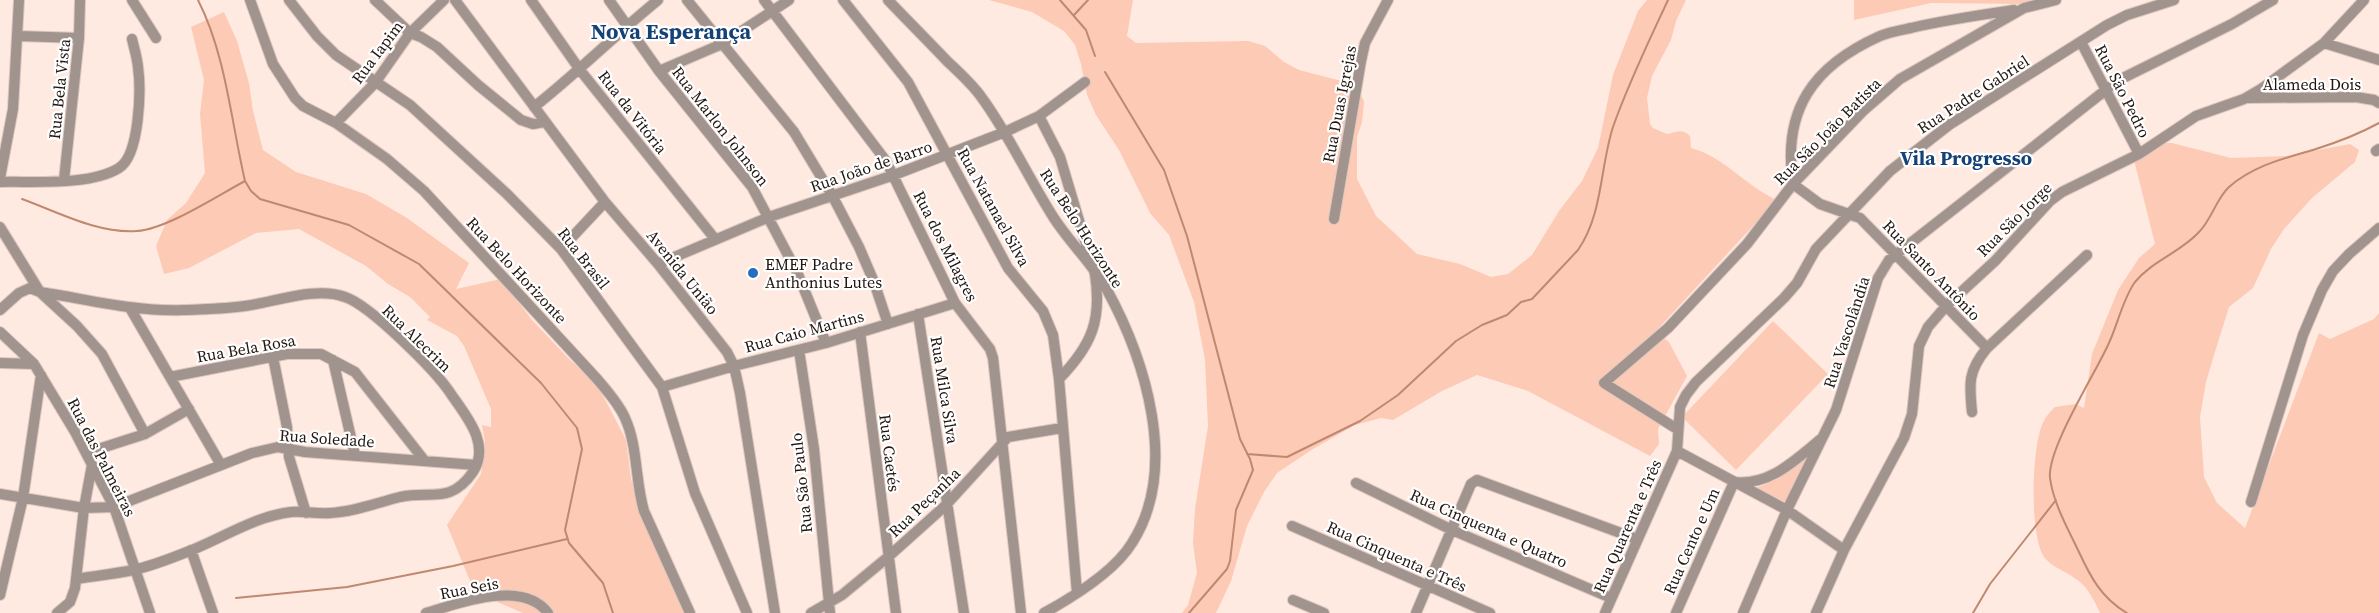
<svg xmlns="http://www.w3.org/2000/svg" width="2379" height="613" font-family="'Source Serif 4',serif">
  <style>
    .green { fill: #fccab5 }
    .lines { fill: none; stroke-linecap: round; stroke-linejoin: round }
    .stream { stroke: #c0886f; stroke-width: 2 }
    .minor-casing { stroke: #dcc8c0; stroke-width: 12 }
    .minor { stroke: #a1938d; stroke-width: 10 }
    .poi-dot { fill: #266dbe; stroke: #fff; stroke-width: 2 }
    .labels { text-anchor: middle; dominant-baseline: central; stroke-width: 4.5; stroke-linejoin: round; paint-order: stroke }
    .street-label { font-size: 16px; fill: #221611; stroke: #fff }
    .poi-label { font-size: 16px; fill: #221611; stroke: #fff; text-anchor: start }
    .quarter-label { font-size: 20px; font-weight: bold; fill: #154276; stroke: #fff }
    .district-label { font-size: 22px; font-weight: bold; fill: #154276; stroke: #fff }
  </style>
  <rect width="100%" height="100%" fill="#ffeae1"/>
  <path class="green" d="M989,0H1133L1127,36L1136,43L1248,41L1265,46L1284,62L1299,70L1357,85L1364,102L1362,122L1357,137V179L1376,216L1417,254L1460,264L1491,277L1508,274L1532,255L1559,211L1582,181L1598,148L1613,75L1638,11L1647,0H1686L1676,21L1671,40L1652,76L1647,98L1650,124L1653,128L1667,134C1677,132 1682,128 1690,136L1691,148C1725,157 1745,186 1777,200L1655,332L1669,342L1687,376L1658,429L1659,444L1650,456L1528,391L1477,375L1442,391L1393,420L1381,418L1355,425L1313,449L1277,473L1264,492L1247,526L1231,581L1216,613H1182L1188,605L1197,573L1193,543L1195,509L1208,426L1205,360L1194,302L1169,235L1150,213L1119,150L1096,115L1087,95L1081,64L1075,45L1064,31L1032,12Z
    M1854,0H2049L2030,4L1931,3L1854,20Z
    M224,12L237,41L249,83L253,111L263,150L296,172L366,194L407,218L469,263L456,289L501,279L532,320L571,361L596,382L626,440L631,479L639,506L688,613H523L495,601L477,598L447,525L481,474L485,442L482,425L491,427V409L464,346L457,336L427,320L430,317L410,297L388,284L366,266L299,229L256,233L189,268L164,274L156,246L167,220L186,203L205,173L200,114L204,80L191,27Z
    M2160,143H2172L2231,158L2286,156L2350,144L2359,150L2355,162L2312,198L2284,229L2271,249L2253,288L2229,307L2214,355L2206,382L2200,417L2204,477L2217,503L2245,528L2319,333L2330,339L2374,319L2379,313V613H2100C2094,600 2088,587 2076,579C2066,571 2053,568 2045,558C2029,539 2031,443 2044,421C2046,416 2051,411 2055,407L2075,404L2084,408L2092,354L2118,290L2139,258L2155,244L2134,160Z
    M1773,321L1828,374L1736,470L1682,417Z
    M1811,452L1788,503L1755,488C1778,481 1794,469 1811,452Z"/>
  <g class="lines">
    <path class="stream" d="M198,0C226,55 231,121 245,181L251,191L260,199L349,225L419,264L541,383L577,428L582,449L565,530L569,543L603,583L613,613
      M1060,0L1086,30L1095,56
      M1074,15L1088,0
      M1105,72L1164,170L1187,236L1240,439L1250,459L1253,470L1236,510L1230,561L1227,569L1189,613
      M22,199C58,212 98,234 137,231C167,229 217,196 245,181
      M1247,454L1287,457L1360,421L1398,395L1456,341L1482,325L1507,315L1521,302L1532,299L1578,250C1603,214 1600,167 1613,127C1628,84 1649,41 1668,0
      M236,598L347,587L453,566L567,539
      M1973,613L1990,584L2056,500
      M2127,613C2101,598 2090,576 2078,550C2067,527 2053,502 2050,478C2047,449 2095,374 2108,345C2117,327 2123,298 2135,282C2152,261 2181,252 2199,232C2212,219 2216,199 2229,187C2254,165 2286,158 2316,149C2338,142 2359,134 2379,123"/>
    <defs>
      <path id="minor" d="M132,0L156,38
        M250,0L273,64L295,98L303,106L336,123L387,159L424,191L598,380C608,392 619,404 625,418C638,446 635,481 644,511L690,613
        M289,0L317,36L336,55L410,105L507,194L561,249L662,387L695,493L747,613
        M375,0L410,33L421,37L437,47L478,85L521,120L533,124L544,122
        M455,0L605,202L658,264L727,352L734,366L740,393L775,613
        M531,0L580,70L715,239
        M609,0L659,71L752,187L797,272L826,343
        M687,0L794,132L832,195L859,247L874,282L888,324
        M764,0L886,161L955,303L990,349L993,358L1021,613
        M843,0L908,82L1008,268L1043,311L1053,335L1059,379L1077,593
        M888,0C908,21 928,41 948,62C960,73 973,85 982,98C1009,135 1028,177 1052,215C1068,241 1091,262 1106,288C1145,359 1180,468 1132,543C1115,571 1073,597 1044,613
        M18,36L79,38
        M2081,42L2139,154
        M2324,43L2379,60
        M659,71L722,44L789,0
        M2247,98L2356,97L2374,100L2379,103
        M534,107C577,73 616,34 658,0
        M1039,116L1060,157L1095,274C1102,320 1092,345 1059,379
        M336,123L375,83L410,33L444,0
        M2376,151L2379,149
        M0,178L13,109L19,0
        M64,180L79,38L80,0
        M0,182C33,181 90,186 119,168C140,155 141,89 138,67C137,57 134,48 132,39
        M1334,219L1361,61L1365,43L1388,0
        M0,227L40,292L77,326L102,354L145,434
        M561,249L605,202
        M658,264L769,217L894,175L1005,132L1039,116L1085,82
        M130,308L221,465
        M0,310L19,293L30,288L40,292C87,299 135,312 183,310C204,309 225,309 245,306C276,302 315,286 345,297C370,305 436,371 451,394C466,416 491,444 473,472C450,505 431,490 400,497C376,503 354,512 330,513C317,514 304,511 291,512C256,516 224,537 192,550C174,557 153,566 133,570C114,574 95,576 76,579
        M918,314L964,613
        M0,332L34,364L75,432L114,507L150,613
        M860,332L896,613
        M1987,348L1860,218L1820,204L1793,184C1782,110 1813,66 1880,36C1889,32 1901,30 1911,28C1945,20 1980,15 2014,10
        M799,350L814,449L830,613
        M273,357L287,427L289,457L306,513
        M333,360L355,455
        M0,363L34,364
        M170,377L287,354H321L355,372L424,460
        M662,387L734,366L826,343L955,303
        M1972,412C1969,383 1968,371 1987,348L2087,255
        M1677,429L1604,383L1668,328L1747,244L1793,184L1863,111L1900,79L2024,8L2056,0
        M1677,451L1787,510L1844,550
        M86,453L145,434L189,409
        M1356,483L1452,530L1611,598
        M0,494L84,508L114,507L252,453L278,447L305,452L476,465
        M2251,502L2303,335L2322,290L2333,271L2349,254L2379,228
        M1292,526L1490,613
        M191,550L213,613
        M0,595L23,498L41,375
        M1293,600L1324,613
        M57,613L70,602L75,588L84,508L92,465
        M426,613C459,603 523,579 548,613
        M811,613L842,595L888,557L946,505L1008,437L1062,428
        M1416,613L1471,484L1477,480L1637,539
        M1605,613L1677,451L1680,407L1686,395L1696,382L1784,298L1797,283L1816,249L1890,171L1949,125L2107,25L2127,15L2174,0
        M1676,613L1734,482C1770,486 1795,460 1821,439
        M1743,613L1787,510L1836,410L1878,278L1889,260L2107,89L2123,78L2232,24L2273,0
        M1816,613L1844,550L1904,438L1912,414L1919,346L1928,327L1946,306L1995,261L2050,201L2062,192L2139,154L2196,116L2244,99L2261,89L2324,43L2364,0"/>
    </defs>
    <use href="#minor" class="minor-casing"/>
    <use href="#minor" class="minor"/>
  </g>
  <circle class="poi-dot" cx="753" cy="273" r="6"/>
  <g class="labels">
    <g class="street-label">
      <text transform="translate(377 52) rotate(-53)">Rua Iapim</text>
      <text x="2312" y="84">Alameda Dois</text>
      <text transform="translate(59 89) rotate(-84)">Rua Bela Vista</text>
      <text transform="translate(2123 91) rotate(63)">Rua São Pedro</text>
      <text transform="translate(1973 94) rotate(-33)">Rua Padre Gabriel</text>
      <text transform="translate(1339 104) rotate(-79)">Rua Duas Igrejas</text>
      <text transform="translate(633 112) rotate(52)">Rua da Vitória</text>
      <text transform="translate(721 126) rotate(52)">Rua Marlon Johnson</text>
      <text transform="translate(1827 131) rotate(-45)">Rua São João Batista</text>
      <text transform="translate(871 166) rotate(-19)">Rua João de Barro</text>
      <text transform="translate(994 207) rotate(61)">Rua Natanael Silva</text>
      <text transform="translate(2014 219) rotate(-45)">Rua São Jorge</text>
      <text transform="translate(1082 228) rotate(57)">Rua Belo Horizonte</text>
      <text transform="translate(946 246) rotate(63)">Rua dos Milagres</text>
      <text transform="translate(584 258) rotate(52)">Rua Brasil</text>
      <text transform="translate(517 270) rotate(47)">Rua Belo Horizonte</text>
      <text transform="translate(1932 270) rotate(46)">Rua Santo Antônio</text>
      <text transform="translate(683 272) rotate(51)">Avenida União</text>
      <text transform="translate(804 331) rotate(-15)">Rua Caio Martins</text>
      <text transform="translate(1846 332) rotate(-72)">Rua Vascolândia</text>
      <text transform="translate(417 338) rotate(44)">Rua Alecrim</text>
      <text transform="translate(246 348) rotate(-10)">Rua Bela Rosa</text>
      <text transform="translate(945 390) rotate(81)">Rua Milca Silva</text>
      <text transform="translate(327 438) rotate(4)">Rua Soledade</text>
      <text transform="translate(890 453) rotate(83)">Rua Caetés</text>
      <text transform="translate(102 457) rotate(63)">Rua das Palmeiras</text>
      <text transform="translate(801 483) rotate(-96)">Rua São Paulo</text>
      <text transform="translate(924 502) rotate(-44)">Rua Peçanha</text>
      <text transform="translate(1627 526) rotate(-66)">Rua Quarenta e Três</text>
      <text transform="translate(1489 528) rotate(24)">Rua Cinquenta e Quatro</text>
      <text transform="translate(1691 541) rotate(-66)">Rua Cento e Um</text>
      <text transform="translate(1397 556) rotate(24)">Rua Cinquenta e Três</text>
      <text transform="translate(469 588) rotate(-11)">Rua Seis</text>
    </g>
    <g class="poi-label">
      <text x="765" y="264">EMEF Padre<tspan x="765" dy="18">Anthonius Lutes</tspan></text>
    </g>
    <g class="quarter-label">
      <text x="1966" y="158">Vila Progresso</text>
    </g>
    <g class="district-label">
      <text x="671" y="31">Nova Esperança</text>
    </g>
  </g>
</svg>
